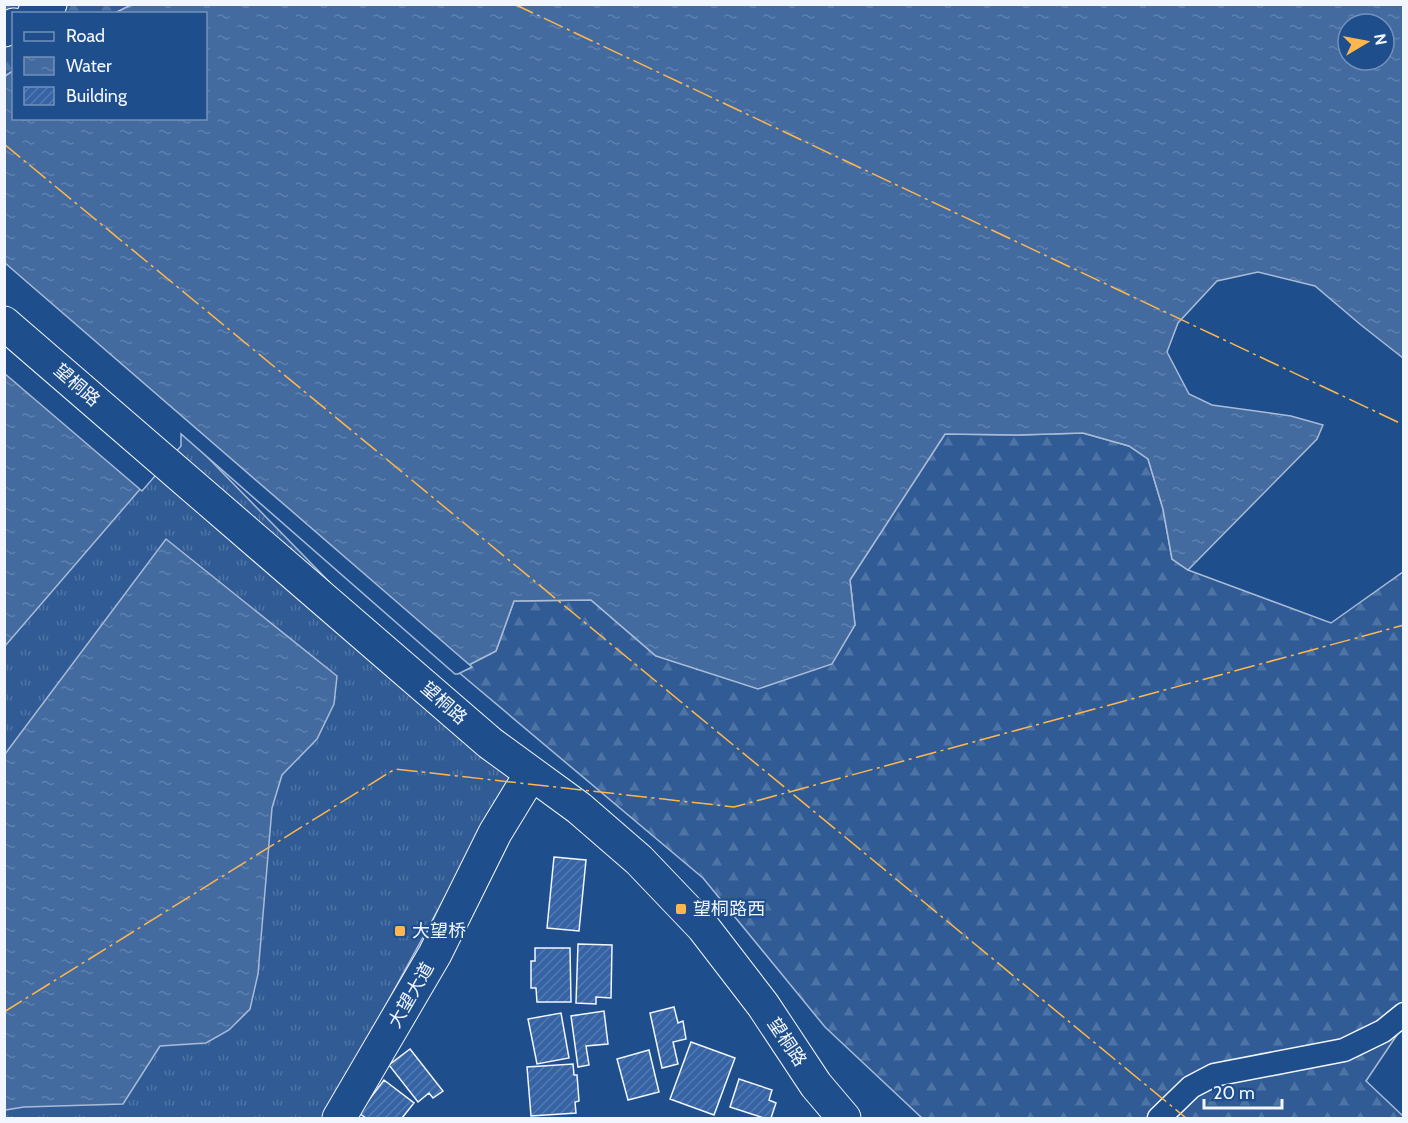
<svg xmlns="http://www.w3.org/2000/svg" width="1408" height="1123" font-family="Cabin,'Noto Sans SC',sans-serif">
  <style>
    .grass { fill: url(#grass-tufts); stroke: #a8bbd7; stroke-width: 1.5 }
    .forest { fill: url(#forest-firs); stroke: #a8bbd7; stroke-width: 1.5 }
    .water { fill: url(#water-ripples); stroke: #a8bbd7; stroke-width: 1.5; fill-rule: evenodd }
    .pier { fill: #1f4e8c; stroke: #a8bbd7; stroke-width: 1.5 }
    .building { fill: url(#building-hatch); stroke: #f2f6ff; stroke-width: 1.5 }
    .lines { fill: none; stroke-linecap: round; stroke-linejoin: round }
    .street-casing { stroke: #f2f6ff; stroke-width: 25 }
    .secondary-casing { stroke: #f2f6ff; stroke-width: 35 }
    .primary-casing { stroke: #f2f6ff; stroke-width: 35 }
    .street { stroke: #1f4e8c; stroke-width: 22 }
    .secondary { stroke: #1f4e8c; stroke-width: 33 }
    .primary { stroke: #1f4e8c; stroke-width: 33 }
    .power { stroke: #ffb74d; stroke-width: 1.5; stroke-dasharray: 21 4.5 3 4.5; stroke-linecap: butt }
    .poi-dot { fill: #ffb74d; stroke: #1f4e8c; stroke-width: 2 }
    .labels { text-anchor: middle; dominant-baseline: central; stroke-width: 4.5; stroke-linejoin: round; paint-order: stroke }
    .street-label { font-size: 18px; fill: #f2f6ff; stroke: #1f4e8c }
    .poi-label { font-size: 18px; fill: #f2f6ff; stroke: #1f4e8c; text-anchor: start }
  </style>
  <defs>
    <pattern id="grass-tufts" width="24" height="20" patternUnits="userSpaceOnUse" patternTransform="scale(1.5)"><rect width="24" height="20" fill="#305b95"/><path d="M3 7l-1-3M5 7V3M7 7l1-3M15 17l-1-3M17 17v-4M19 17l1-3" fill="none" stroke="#4e73a5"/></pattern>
    <pattern id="forest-firs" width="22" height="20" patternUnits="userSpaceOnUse" patternTransform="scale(1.5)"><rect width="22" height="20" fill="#305b95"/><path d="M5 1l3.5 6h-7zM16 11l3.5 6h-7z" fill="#4e73a5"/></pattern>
    <pattern id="water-ripples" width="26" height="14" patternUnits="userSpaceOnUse" patternTransform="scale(1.5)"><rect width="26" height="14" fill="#446ba0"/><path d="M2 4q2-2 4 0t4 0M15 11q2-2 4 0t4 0" fill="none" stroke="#5f81ae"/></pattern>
    <pattern id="building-hatch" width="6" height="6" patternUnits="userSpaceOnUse" patternTransform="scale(1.5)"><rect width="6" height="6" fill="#3563a3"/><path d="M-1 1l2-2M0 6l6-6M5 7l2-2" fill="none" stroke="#537ab1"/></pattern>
  </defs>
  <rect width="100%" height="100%" fill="#1f4e8c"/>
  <path class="grass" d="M178,427L514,771L324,1118H5V633Z"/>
  <path class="forest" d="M5,5H131L115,13L14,14L13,71L5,76Z
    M1083,433L1129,446L1148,459L1163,509L1172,559L1188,570L1331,623L1403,572V1026L1366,1081L1403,1116V1118H922L825,1027L703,878L457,671L496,651L514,601L591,600L656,656L855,625L850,580L945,434L1018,435Z"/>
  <path class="water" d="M131,5H1403V358L1361,325L1315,286L1258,272L1217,281L1178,323L1167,352L1189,394L1212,405L1291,416L1323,425L1317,439L1188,570L1172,559L1163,509L1148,459L1129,446L1083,433L1018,435L945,434L850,580L855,625L832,664L758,689L656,656L591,600L514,601L496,651L457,671L179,428V444L5,646V76L13,71L14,118H206V14L115,13ZM1348,24H1384V60H1348Z
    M166,539L337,676L334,704L317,739L282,775L272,808L258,974L250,1009L229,1030L206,1043L160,1046L123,1104L24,1107L5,1110V754Z"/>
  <path class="pier" d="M5,263L472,667L458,674H455L181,434V446L142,491L4,373Z"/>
  <path class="building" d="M554,857L586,860L579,931L547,928Z
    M578,944L612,945L611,998L596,997V1004L576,1003Z
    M535,948H570L571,1002H537L536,988H531V961H535Z
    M674,1007L678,1023L683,1021L686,1039L673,1042L678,1064L662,1068L650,1013Z
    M604,1011L608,1044L586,1046L589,1065L578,1067L571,1016Z
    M561,1013L569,1058L537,1064L528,1019Z
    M691,1042L735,1058L714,1115L670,1099Z
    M410,1049L443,1091L433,1098L429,1093L418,1102L389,1065Z
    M649,1050L659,1092L628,1100L617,1059Z
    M573,1064L574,1075H577L579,1101L575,1102L576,1113L531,1116L527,1067Z
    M739,1079L772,1090L769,1100L776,1103L771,1118H764L730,1107Z
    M384,1080L414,1103L402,1118H366L359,1113Z"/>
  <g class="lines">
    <defs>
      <path id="street" d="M1159,1118L1191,1087L1214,1075L1344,1050L1383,1031L1404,1014"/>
      <path id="secondary" d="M4,323L490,743L579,808L639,860L703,927L763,1005L816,1085L844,1118
        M339,1118L435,954L495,833L531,774"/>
      <path id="primary" d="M34,14L50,4
        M4,30L14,25"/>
    </defs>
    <use href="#street" class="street-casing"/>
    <use href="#secondary" class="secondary-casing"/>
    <use href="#primary" class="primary-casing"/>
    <use href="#street" class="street"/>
    <use href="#secondary" class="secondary"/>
    <use href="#primary" class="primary"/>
    <path class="power" d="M514,4L1404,425
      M4,144L1186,1118
      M4,1012L395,769L734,807L1404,625"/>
  </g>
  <g class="poi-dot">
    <rect x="675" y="903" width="12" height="12" rx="3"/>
    <rect x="394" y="925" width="12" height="12" rx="3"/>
  </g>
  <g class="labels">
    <g class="street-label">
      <text transform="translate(77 385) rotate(41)">望桐路</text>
      <text transform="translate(444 703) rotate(41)">望桐路</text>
      <text transform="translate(411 995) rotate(-60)">大望大道</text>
      <text transform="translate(787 1042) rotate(56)">望桐路</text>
    </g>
    <g class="poi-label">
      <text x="693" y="909">望桐路西</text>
      <text x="412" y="931">大望桥</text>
    </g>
  </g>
  <rect width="1408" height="1123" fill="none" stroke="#f2f6ff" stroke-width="12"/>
  <rect x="12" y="12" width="195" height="108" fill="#1f4e8c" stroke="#7391ba" stroke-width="1.5"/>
  <rect x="24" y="32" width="30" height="9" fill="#1f4e8c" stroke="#7391ba" stroke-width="1.5"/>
  <text x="66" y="42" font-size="18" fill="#f2f6ff">Road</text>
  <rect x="24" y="57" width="30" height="18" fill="url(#water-ripples)" stroke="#7391ba" stroke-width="1.5"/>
  <text x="66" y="72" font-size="18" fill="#f2f6ff">Water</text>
  <rect x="24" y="87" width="30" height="18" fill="url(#building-hatch)" stroke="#7391ba" stroke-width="1.5"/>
  <text x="66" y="102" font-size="18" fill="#f2f6ff">Building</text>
  <g transform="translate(1366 42) rotate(80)"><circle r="28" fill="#1f4e8c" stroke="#7391ba" stroke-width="1.5"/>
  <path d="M0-4.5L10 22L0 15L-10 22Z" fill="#ffb74d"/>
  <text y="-9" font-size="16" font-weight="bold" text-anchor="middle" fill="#f2f6ff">N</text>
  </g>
  <path d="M1204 1099v9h78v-9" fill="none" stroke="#f2f6ff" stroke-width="3"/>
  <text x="1213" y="1099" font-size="18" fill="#f2f6ff" stroke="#1f4e8c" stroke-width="4.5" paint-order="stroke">20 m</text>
</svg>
